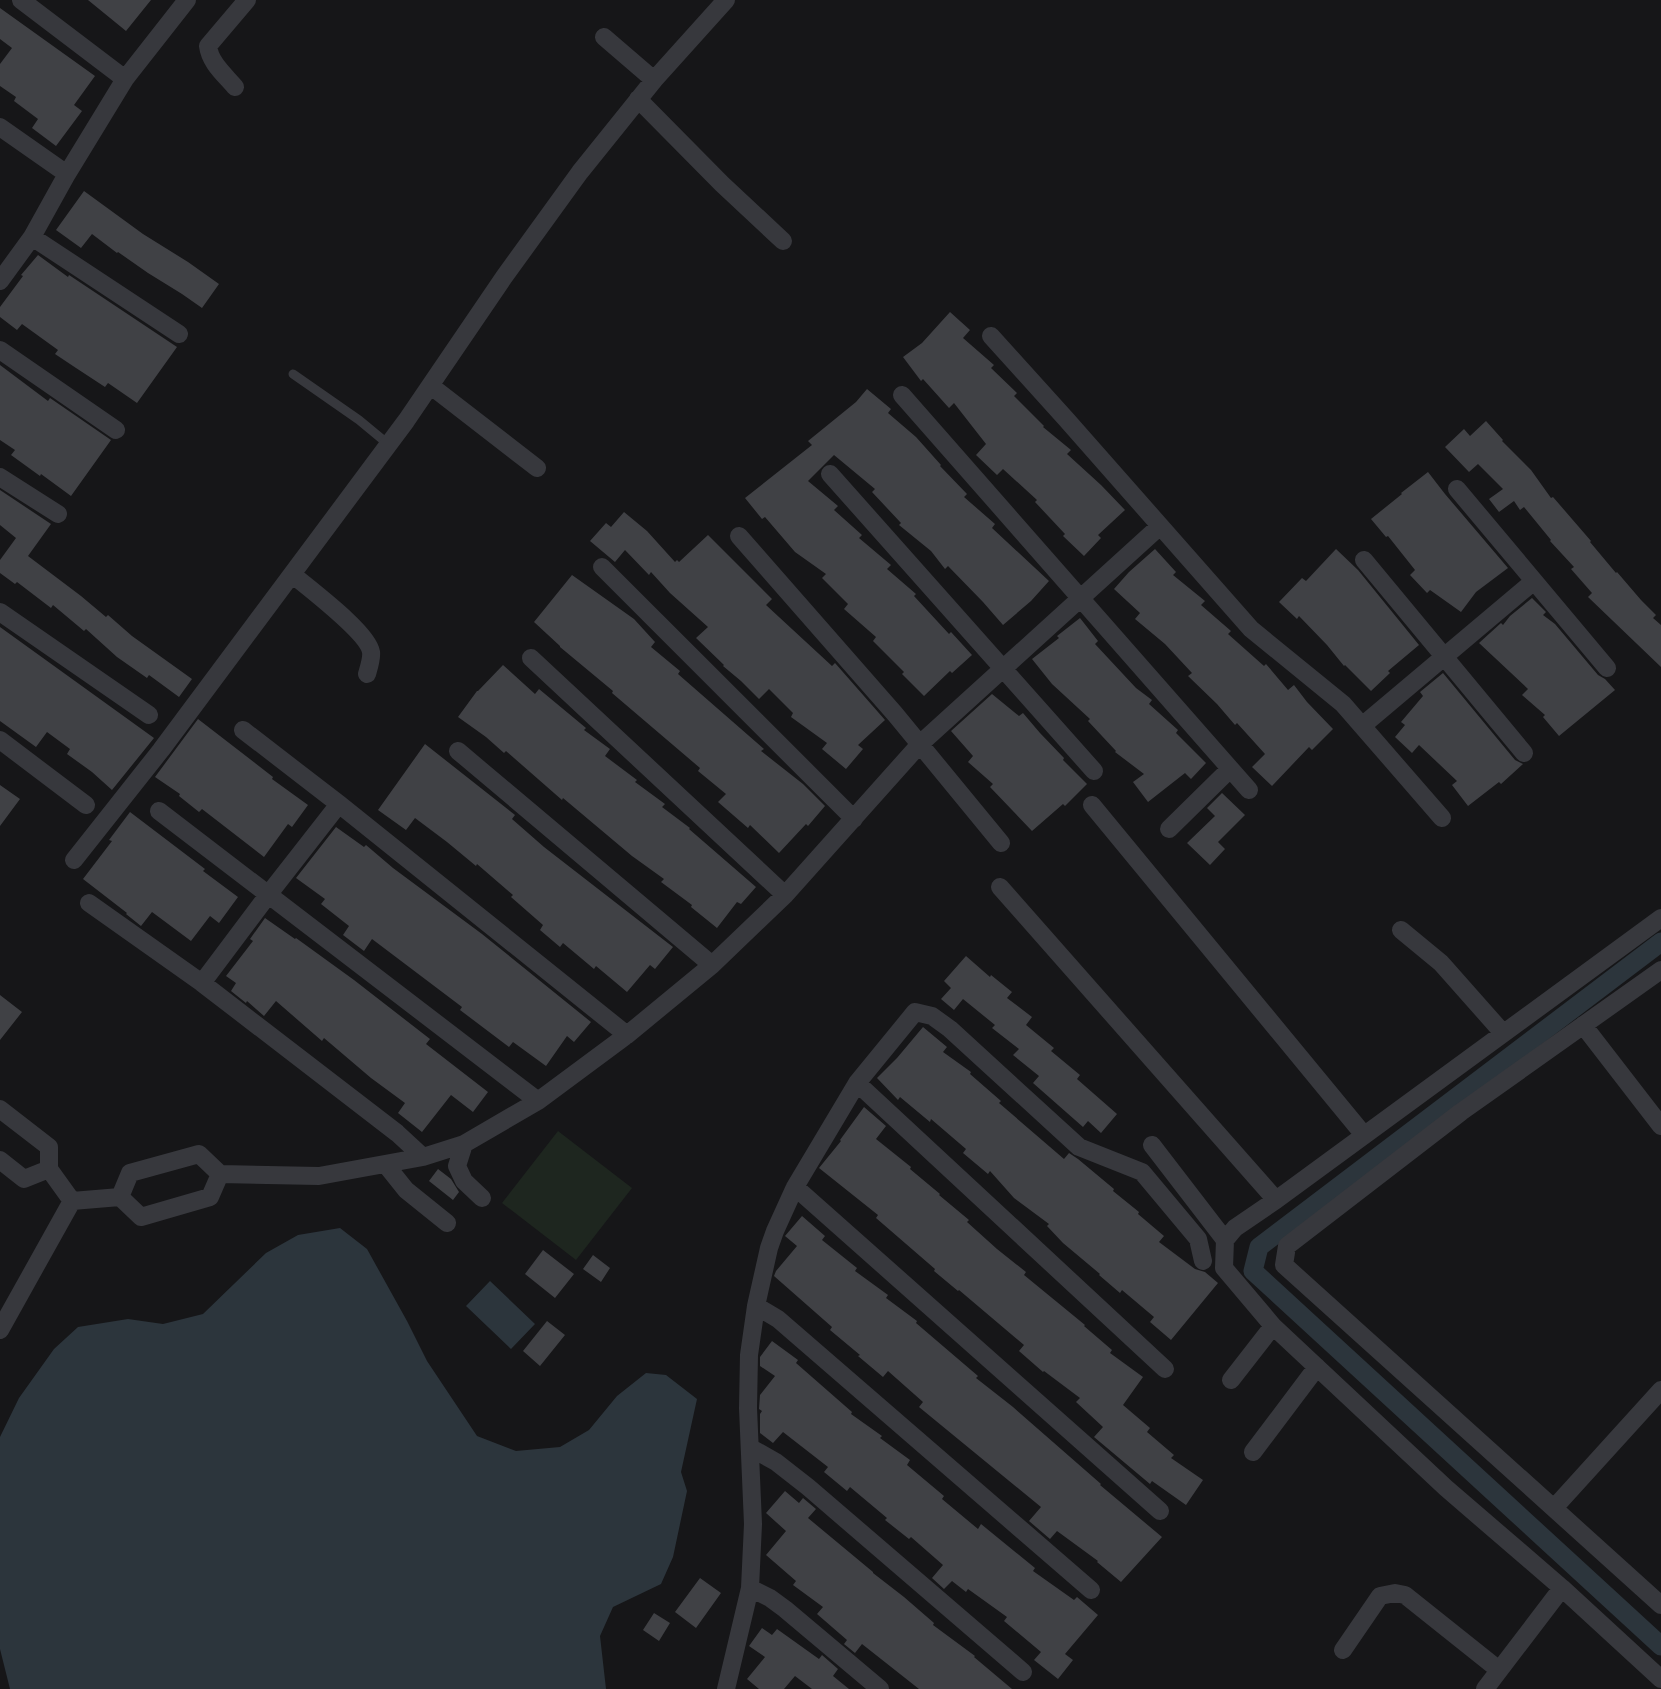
<svg xmlns="http://www.w3.org/2000/svg" width="1661" height="1689" font-family="'Roboto Condensed',sans-serif">
  <style>
    .green { fill: #1e261f }
    .water { fill: #2c353c }
    .lines { fill: none; stroke-linecap: round; stroke-linejoin: round }
    .canal { stroke: #2c353c; stroke-width: 19 }
    .building { fill: #404145 }
    .lane { stroke: #37383d; stroke-width: 9 }
    .street { stroke: #37383d; stroke-width: 18 }
  </style>
  <rect width="100%" height="100%" fill="#161618"/>
  <path class="green" d="M558,1131L632,1188L576,1260L502,1203Z"/>
  <path class="water" d="M340,1228L367,1249L407,1321L427,1361L477,1436L516,1451L560,1447L589,1430L617,1396L646,1373L666,1375L697,1399L681,1472L687,1491L673,1557L661,1584L613,1607L600,1636L606,1689H10L0,1649V1437L19,1398L54,1349L78,1327L128,1319L163,1324L203,1314L266,1253L298,1235Z
    M490,1281L535,1324L511,1349L466,1306Z"/>
  <g class="lines">
    <path class="canal" d="M1661,942L1259,1247L1253,1271L1661,1646"/>
  </g>
  <path class="building" d="M88,0H151L126,31Z
    M0,8L95,76L74,105L82,111L56,146L32,128L38,119L14,101L16,97L0,86V64L12,48L0,39Z
    M84,191L143,234L188,262L219,284L202,308L182,294L148,273L118,252L117,253L92,234L81,248L56,230Z
    M38,255L68,277L69,275L177,347L137,403L108,383L105,387L76,368L55,354L58,350L22,324L17,330L0,317V307L23,276L21,275Z
    M950,312L970,330L963,338L994,365L991,368L1017,393L1014,396L1044,426L1043,427L1071,450L1067,454L1101,485L1125,510L1098,535L1101,538L1084,556L1063,536L1065,534L1035,502L1037,500L1003,469L997,475L976,455L986,444L954,403L949,408L923,379L921,381L903,357L922,343Z
    M0,365L48,401L50,398L111,440L71,496L41,474L40,476L11,455L15,450L0,440Z
    M867,389L891,409L888,413L916,437L941,465L940,466L967,494L964,497L995,524L992,528L1049,581L1031,601L1003,625L983,602L948,566L945,569L931,551L899,525L901,523L872,492L875,489L834,455L808,481L838,506L834,510L862,535L859,538L891,565L887,569L916,594L914,596L949,634L951,632L972,655L952,673L950,671L924,696L902,674L904,672L873,641L876,637L844,609L848,604L822,578L826,574L795,552L765,517L762,519L745,498L812,445L808,441L856,402Z
    M1486,421L1503,440L1502,441L1531,470L1551,498L1553,497L1591,541L1590,542L1616,573L1617,572L1641,600L1656,615L1653,618L1661,625V667L1588,597L1592,593L1571,569L1574,567L1550,541L1551,540L1524,507L1520,510L1514,501L1499,512L1489,499L1503,489L1478,464L1469,472L1445,447L1464,429L1470,436Z
    M1428,472L1445,494L1508,568L1476,592L1461,612L1430,590L1427,593L1410,575L1415,570L1388,536L1386,537L1371,519L1402,494L1401,493Z
    M0,490L51,524L28,556L81,596L106,617L108,615L132,636L192,679L179,697L149,675L147,678L117,657L86,629L84,631L53,605L51,608L17,582L15,584L0,573V560L16,538L0,525Z
    M624,512L647,531L675,562L677,560L679,562L708,535L772,599L766,605L832,666L835,663L885,720L858,745L863,749L846,769L822,749L827,743L791,717L793,713L769,689L759,699L741,681L723,666L724,665L696,638L708,627L670,593L651,572L649,575L625,550L615,562L590,541L606,523L611,527Z
    M1155,549L1176,572L1173,575L1205,601L1201,605L1231,631L1228,634L1264,666L1266,664L1288,690L1294,685L1307,702L1333,729L1312,750L1309,747L1272,786L1252,767L1265,754L1237,723L1235,725L1217,704L1188,676L1192,673L1165,644L1135,619L1140,613L1114,589L1129,572Z
    M1336,549L1358,570L1419,645L1388,671L1390,673L1371,691L1345,665L1344,666L1327,645L1299,616L1297,619L1279,602L1302,578L1306,581Z
    M572,575L634,619L655,642L651,647L680,671L678,674L764,749L761,751L803,784L825,806L808,826L806,824L779,853L750,825L748,828L718,802L726,794L698,771L700,768L612,693L613,691L560,647V646L534,622Z
    M1532,598L1546,612L1543,615L1555,624L1598,675L1605,679L1615,690L1559,736L1543,717L1545,715L1522,695L1528,689L1479,643L1501,623L1503,625L1510,616Z
    M1080,618L1098,641L1095,644L1136,688L1152,700L1149,704L1178,730L1176,733L1206,763L1191,779L1185,773L1148,802L1133,782L1144,774L1115,752L1116,751L1088,721L1090,719L1052,684L1032,659L1059,638L1057,636Z
    M0,627L154,738L112,790L92,772L67,754L70,749L47,732L36,747L0,721Z
    M503,665L535,694L539,689L586,728L584,730L610,749L605,756L637,780L635,782L665,804L662,807L690,828L689,829L756,887L741,904L737,902L717,928L691,907L692,905L661,882L664,879L632,856L563,798L562,800L506,751L504,753L486,737L458,717L477,691H478Z
    M1443,673L1515,760L1523,764L1501,784L1499,782L1468,806L1452,785L1457,781L1419,745L1412,753L1395,737L1405,725L1401,722L1423,696L1420,692Z
    M992,694L1019,716L1023,713L1040,733L1064,758L1063,760L1087,784L1065,806L1063,804L1032,831L990,787L993,784L968,762L973,756L951,731Z
    M198,719L273,777L272,779L308,805L292,827L288,824L264,857L202,809L199,812L179,796L180,794L155,777Z
    M425,744L515,815L512,819L544,847L673,947L655,969L650,965L627,992L596,966L594,969L563,943L560,947L540,930L543,925L511,897L513,895L477,864L476,866L447,842L415,818L406,830L378,810Z
    M0,785L20,799L0,826Z
    M1222,793L1245,815L1218,842L1225,849L1210,865L1187,843L1215,816L1207,808Z
    M130,812L205,869L203,871L238,897L219,923L210,916L191,941L152,912L141,926L126,914L127,913L83,879L112,841L109,840Z
    M336,827L364,847L366,845L393,868L482,934L591,1022L574,1042L567,1036L546,1066L513,1042L509,1047L460,1010L462,1007L372,939L364,951L343,935L349,926L321,904L325,899L296,878Z
    M265,918L295,939L296,938L354,980L430,1039L426,1044L488,1092L473,1112L451,1095L422,1132L398,1113L405,1103L371,1078L324,1038L322,1041L276,1001L264,1016L247,1001L246,1003L231,991L236,983L226,976L253,941L250,939Z
    M966,956L990,977L991,975L1012,992L1007,998L1032,1017L1026,1025L1054,1048L1051,1051L1080,1075L1077,1079L1117,1114L1101,1133L1088,1121L1083,1127L1033,1083L1039,1076L1013,1055L1019,1049L992,1028L995,1025L963,999L954,1010L941,999L951,988L944,981Z
    M0,995L22,1012L0,1040Z
    M923,1027L947,1047L943,1052L971,1072L970,1074L1001,1101L999,1103L1064,1159L1069,1153L1078,1159L1114,1189L1113,1191L1139,1212L1138,1214L1164,1236L1159,1242L1195,1269L1205,1272L1218,1283L1171,1340L1150,1322L1154,1317L1122,1290L1120,1293L1099,1275L1100,1274L1063,1243L1047,1226L1049,1224L1014,1198L990,1171L988,1174L963,1153L966,1149L931,1119L930,1122L900,1097L898,1100L877,1078L897,1058Z
    M864,1107L886,1126L876,1139L911,1167L910,1169L940,1194L939,1195L969,1220L967,1222L997,1249L1026,1272L1024,1275L1085,1325L1084,1326L1112,1350L1110,1353L1143,1377L1123,1405L1150,1428L1147,1432L1174,1455L1171,1458L1203,1480L1186,1505L1152,1481L1150,1484L1094,1437L1103,1427L1076,1402L1080,1398L1044,1371L1043,1372L1019,1351L1024,1345L959,1290L958,1291L934,1271L935,1269L876,1218L878,1215L819,1168L841,1141L840,1140Z
    M438,1169L451,1179L459,1192L453,1200L429,1181Z
    M802,1216L825,1236L822,1240L857,1268L855,1271L888,1295L886,1298L917,1321L916,1323L978,1376L976,1378L1013,1407L1101,1484L1100,1485L1162,1537L1121,1582L1097,1562L1098,1561L1057,1531L1050,1539L1029,1521L1041,1507L919,1407L923,1402L888,1371L883,1377L858,1356L860,1355L830,1330L832,1327L774,1276L776,1271L797,1246L785,1236Z
    M543,1250L574,1274L555,1298L525,1274Z
    M593,1255L610,1268L601,1282L583,1269Z
    M547,1321L565,1335L540,1366L523,1351Z
    M772,1341L798,1360L796,1363L852,1412L851,1414L882,1436L880,1438L910,1460L907,1465L944,1496L942,1499L978,1529L981,1524L1035,1568L1033,1571L1074,1600L1077,1597L1098,1615L1065,1654L1073,1660L1058,1679L1034,1660L1041,1652L1004,1621L1007,1617L968,1589L966,1592L952,1581L944,1589L932,1578L943,1565L911,1537L909,1539L885,1520L887,1518L850,1487L847,1491L824,1472L828,1467L783,1432L773,1443L760,1433V1414L762,1411L759,1409L760,1395L775,1376L760,1366V1357Z
    M785,1491L799,1503L803,1498L816,1509L808,1518L873,1572V1573L904,1597L934,1623L933,1625L975,1656L974,1657L1012,1689H919L862,1644L855,1653L844,1644L847,1640L817,1614L823,1607L793,1585L796,1581L766,1555L786,1531L766,1513Z
    M700,1578L721,1593L696,1628L675,1612Z
    M654,1613L670,1623L659,1641L643,1630Z
    M762,1628L772,1635L777,1629L819,1659L822,1655L838,1669L833,1676L849,1689H812L795,1676L784,1689H759L747,1679L765,1657L749,1646Z"/>
  <g class="lines">
    <path class="lane" d="M293,374L359,420L388,444"/>
    <path class="street" d="M21,0L125,79
      M604,37L654,80
      M235,87C225,75 210,63 208,46L247,0
      M638,99L722,184L783,241
      M0,127L67,174
      M32,237L179,334
      M0,281L32,237L67,174L125,79L187,0
      M991,336L1066,419L1251,629L1343,704L1442,818
      M0,350L116,430
      M431,386L537,468
      M902,395L1249,790
      M830,474L1094,771
      M0,477L58,514
      M1457,489L1607,668
      M739,536L895,714L1001,843
      M1364,560L1524,753
      M602,567L854,819
      M292,574C308,588 368,632 371,652C372,658 369,667 367,674
      M0,612L149,715
      M531,658L785,895
      M1362,726L1534,581
      M243,730L339,804L627,1035
      M0,740L86,805
      M458,751L712,965
      M1092,805L1364,1135
      M159,811L538,1101
      M1169,829L1230,769
      M74,860L161,750L406,421L504,277L580,172L654,80L726,0
      M1000,887L1276,1200
      M89,903L202,983L397,1133L423,1157
      M1661,918L1276,1200L1235,1228L1225,1240L1224,1268L1273,1326L1446,1488L1562,1588L1661,1679
      M1401,930L1441,963L1503,1033
      M1661,970L1461,1112L1287,1246L1284,1265L1661,1605
      M202,983L268,895L339,804
      M1583,1025L1661,1126
      M857,1083L1165,1369
      M0,1109L49,1147V1169L72,1201L120,1197L141,1217L210,1197L220,1174
      M464,1144L457,1166L464,1181L482,1198
      M1152,1145L1225,1240
      M0,1160L24,1179L49,1169
      M386,1165L406,1190L447,1223
      M795,1187L1160,1511
      M120,1197L130,1173L199,1154L220,1174L319,1176L423,1157L464,1144L538,1101L627,1035L712,965L785,895L920,744L1160,526
      M756,1306L778,1319L1091,1590
      M0,1330L72,1201
      M1231,1380L1273,1326
      M751,1448L776,1462L808,1487L1023,1672
      M1253,1452L1317,1367
      M1554,1508L1661,1390
      M750,1588L770,1598L785,1609L880,1689
      M1343,1650L1380,1596L1395,1593L1405,1595L1499,1670
      M726,1689L750,1588L753,1524L748,1408L749,1355L756,1306L769,1248L775,1231L795,1187L857,1083L915,1012L932,1016L950,1029L1079,1147L1142,1172L1198,1239L1203,1261
      M1485,1689L1562,1588"/>
  </g>
</svg>
